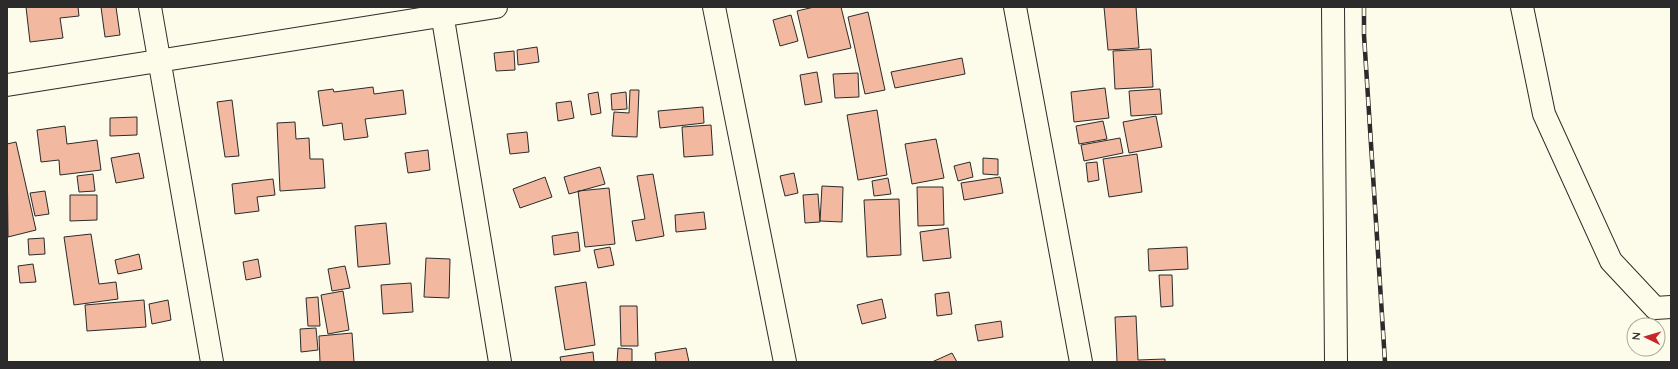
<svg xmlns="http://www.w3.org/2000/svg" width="1678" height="369" font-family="Quicksand,sans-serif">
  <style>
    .building { fill: #f2b8a0; stroke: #2b2b2b }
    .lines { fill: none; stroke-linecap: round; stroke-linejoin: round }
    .minor-casing { stroke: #2b2b2b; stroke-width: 24 }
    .minor { stroke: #fdfbea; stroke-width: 22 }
    .rail-casing { stroke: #2b2b2b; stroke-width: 4.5 }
    .rail { stroke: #fdfbea; stroke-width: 3; stroke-dasharray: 9; stroke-linecap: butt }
  </style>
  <rect width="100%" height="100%" fill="#fdfbea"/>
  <path class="building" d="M26,7H78L79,16L60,18L63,38L30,42Z
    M101,7H116L120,35L105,37Z
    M814,7H841L851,48L808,58L797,11Z
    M1104,7H1136L1139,48L1108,50Z
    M868,12L885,90L865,94L848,17Z
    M791,15L798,41L780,46L773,20Z
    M537,47L539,62L518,65L517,50Z
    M1151,49L1153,87L1115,89L1113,51Z
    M514,51L515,70L496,71L494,53Z
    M962,58L965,74L895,88L891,72Z
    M817,72L822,102L805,105L800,75Z
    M858,73L859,97L835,98L833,74Z
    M373,87L374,94L403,90L406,114L365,119L368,137L344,140L342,123L323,126L318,91L333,89L334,92Z
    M1105,88L1109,118L1074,122L1071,92Z
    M1160,89L1162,114L1131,116L1129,91Z
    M630,90H639L637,137L612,136L614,112L629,113Z
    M598,92L601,113L591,115L588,94Z
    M626,92L627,109L612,110L611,94Z
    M232,100L239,156L225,157L217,102Z
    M571,101L574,118L558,121L556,103Z
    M703,107L704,123L660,128L658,111Z
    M877,110L887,175L858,180L847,115Z
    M1156,116L1162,147L1129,153L1123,122Z
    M137,117V135L110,136V118Z
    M1103,121L1107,139L1079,144L1076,126Z
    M295,122L296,139L309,138L310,159H323L325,188L280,191L277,123Z
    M711,125L713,155L684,157L682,127Z
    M65,126L67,144L97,140L101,170L60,175L59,160L41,162L37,130Z
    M527,132L529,152L510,154L507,134Z
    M1120,138L1123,153L1084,161L1081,145Z
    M936,139L944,178L912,184L905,144Z
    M16,142L36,230L8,237L7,144Z
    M428,150L430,170L408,173L405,153Z
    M139,153L144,178L116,183L111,158Z
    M1137,154L1142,192L1109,197L1103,159Z
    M983,158L998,159V175L983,174Z
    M970,162L973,177L958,181L954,166Z
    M1097,162L1099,180L1088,182L1086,163Z
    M600,167L605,184L569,194L564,177Z
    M794,173L798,193L785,196L780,176Z
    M93,174L95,191L79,192L77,176Z
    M653,174L664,236L636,241L632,221L645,219L637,176Z
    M545,177L552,197L520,208L513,189Z
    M1000,177L1003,193L964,200L961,183Z
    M888,178L891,194L874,196L872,181Z
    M273,179L275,195L257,197L259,211L235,214L232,184Z
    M822,186L843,187L842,222L820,221Z
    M917,187H943L944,225L918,226Z
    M609,188L615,244L585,247L578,191Z
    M45,191L49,214L35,216L30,193Z
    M818,194L820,222L805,223L803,195Z
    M70,195H97V220L70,221Z
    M899,199L901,255L867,257L864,200Z
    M704,212L706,229L676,232L675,215Z
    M386,223L390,264L358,267L355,226Z
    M948,228L951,258L923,261L920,232Z
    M578,232L580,251L554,255L552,236Z
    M91,234L99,284L116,282L118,299L74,305L64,237Z
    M44,238L45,254L29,255L28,239Z
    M610,247L614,265L598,268L594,250Z
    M1187,247L1188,269L1149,271L1148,249Z
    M139,254L142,269L118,274L115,260Z
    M426,258L450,259L449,298L424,297Z
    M258,259L261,277L246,280L243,262Z
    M33,264L36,282L20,283L18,266Z
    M345,266L350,288L332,291L328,269Z
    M1159,275H1172L1173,306L1161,307Z
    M586,282L595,345L565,350L555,287Z
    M411,283L413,312L383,314L381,285Z
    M343,291L349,330L328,334L321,295Z
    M949,292L952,314L937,316L935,294Z
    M318,297L320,326H308L306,298Z
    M882,299L886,318L862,324L857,305Z
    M144,300L146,327L87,331L85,305Z
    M168,300L171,320L152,324L149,304Z
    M620,306H637L638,346H621Z
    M1136,316L1138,360L1165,359V362H1117L1115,317Z
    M1001,321L1003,337L978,341L975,325Z
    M316,328L318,350L301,352L300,329Z
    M352,333L354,362H320L319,336Z
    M618,348L632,349V362H617Z
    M686,348L689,362H656L655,353Z
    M593,352L594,362H561L560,357Z
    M952,353L957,362H932Z"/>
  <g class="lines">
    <defs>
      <path id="minor" d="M150,7L212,362
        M441,7L500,362
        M714,7L785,362
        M1015,7L1081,362
        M1333,7L1336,362
        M1522,7L1544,114L1611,261L1655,308L1671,307
        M7,85L496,7"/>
    </defs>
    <use href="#minor" class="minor-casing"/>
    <use href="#minor" class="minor"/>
    <defs>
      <path id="rail" d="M1364,7V35L1385,362"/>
    </defs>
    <use href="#rail" class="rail-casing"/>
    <use href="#rail" class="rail"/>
  </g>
  <rect width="1678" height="369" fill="none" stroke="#2b2b2b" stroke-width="16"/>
  <g transform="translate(1646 337) rotate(275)"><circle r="19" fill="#fdfbea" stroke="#a9a89e"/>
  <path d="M0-3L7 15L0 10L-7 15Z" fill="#c62828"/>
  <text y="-6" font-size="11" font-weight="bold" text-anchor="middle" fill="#2b2b2b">N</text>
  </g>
</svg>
